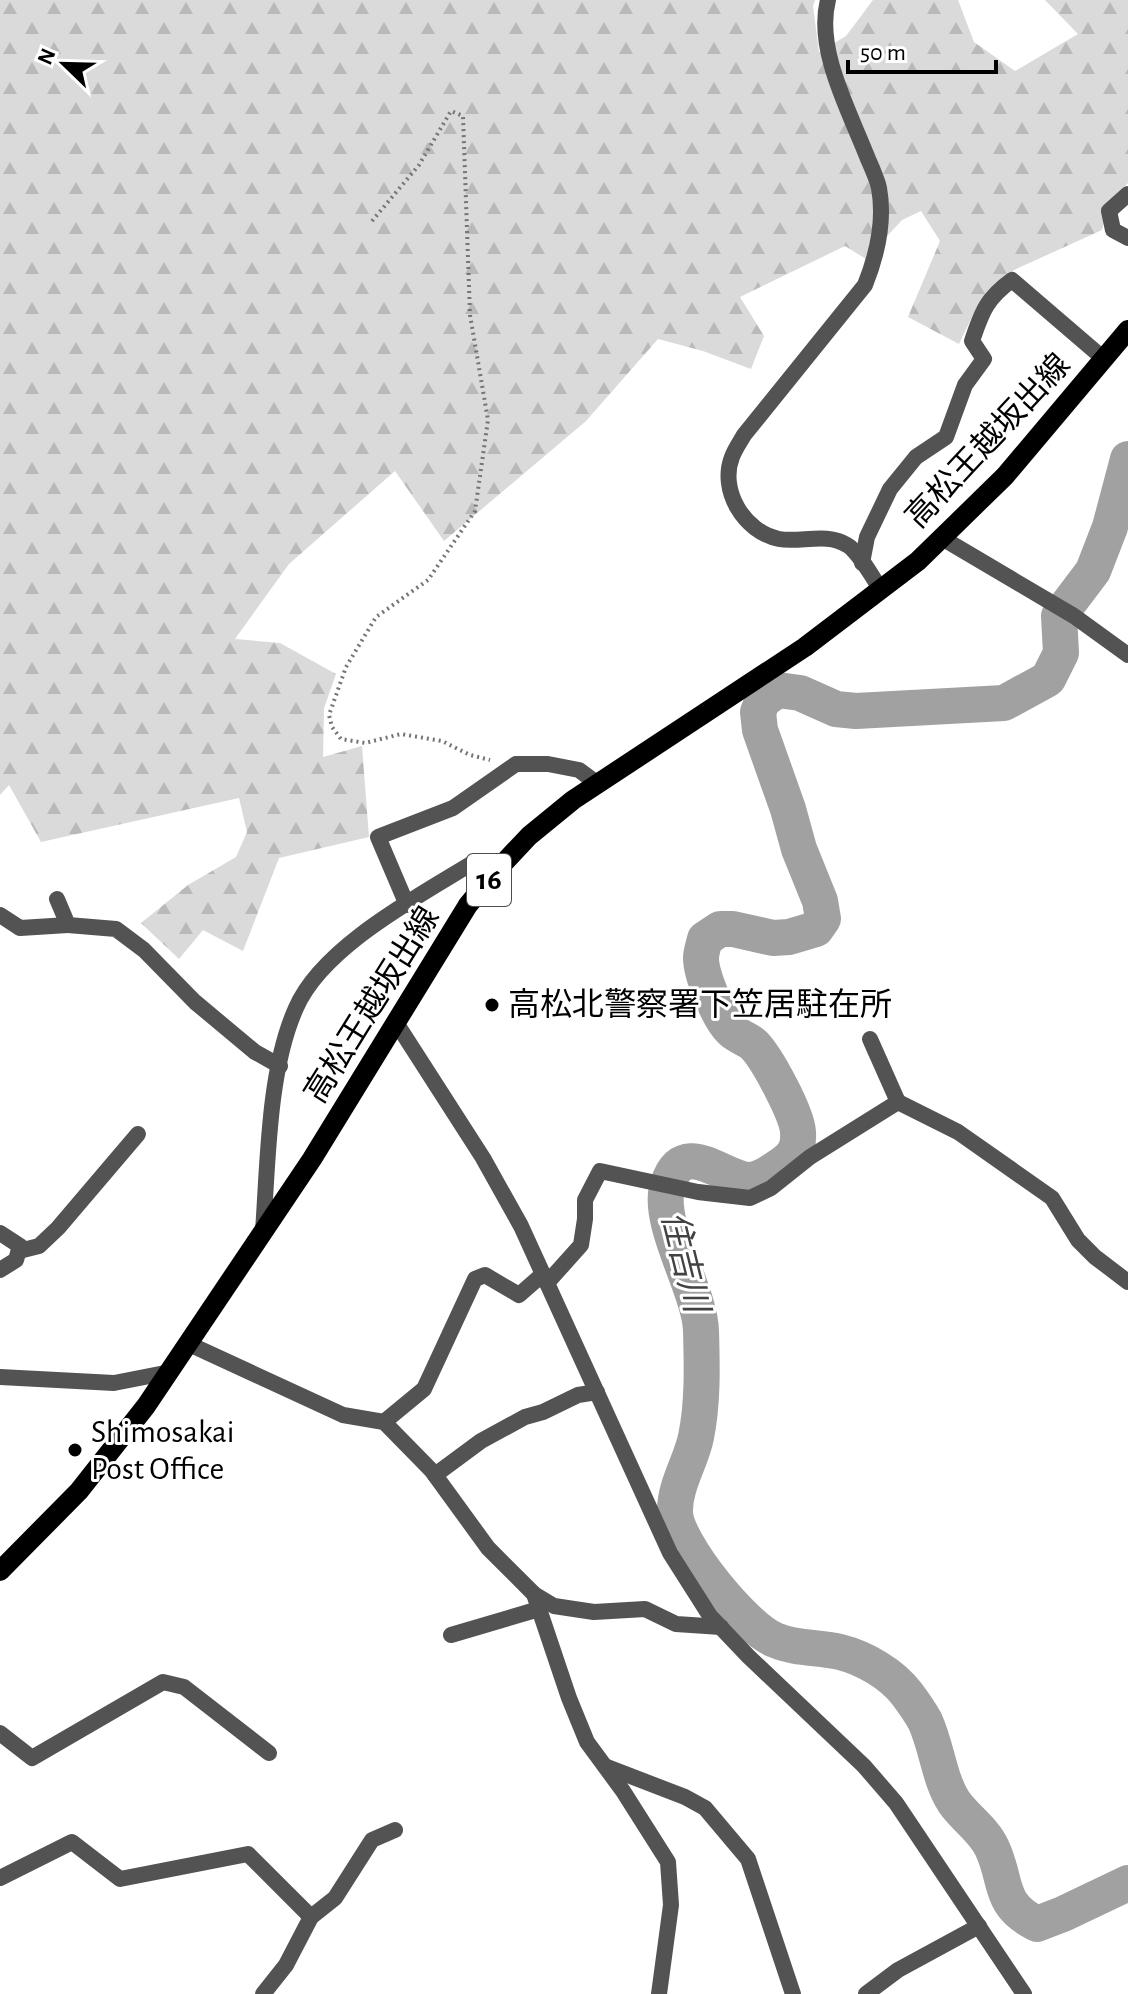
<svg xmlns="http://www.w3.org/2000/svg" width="1128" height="1994" font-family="'Alegreya Sans','Noto Sans JP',sans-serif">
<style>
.forest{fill:url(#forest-firs)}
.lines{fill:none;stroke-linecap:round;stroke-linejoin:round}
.river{stroke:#a1a1a1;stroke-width:36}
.path{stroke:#757575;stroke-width:4;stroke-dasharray:2 4;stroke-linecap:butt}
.minor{stroke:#535353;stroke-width:16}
.primary{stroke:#000;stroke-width:20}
.poi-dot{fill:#000;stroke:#fff;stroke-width:3}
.labels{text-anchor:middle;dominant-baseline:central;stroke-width:6;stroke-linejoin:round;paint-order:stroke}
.shield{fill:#fff;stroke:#4c4c4c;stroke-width:2}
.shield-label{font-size:30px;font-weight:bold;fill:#000}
.street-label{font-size:32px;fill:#000;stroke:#fff}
.poi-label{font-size:32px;fill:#000;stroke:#fff;text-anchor:start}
.water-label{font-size:34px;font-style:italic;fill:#424242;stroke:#fff}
</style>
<defs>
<pattern id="forest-firs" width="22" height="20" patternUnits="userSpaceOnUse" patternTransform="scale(2)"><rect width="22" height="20" fill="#dadada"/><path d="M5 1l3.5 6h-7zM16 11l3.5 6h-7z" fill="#b9b9b9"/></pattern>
</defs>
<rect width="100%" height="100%" fill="#fff"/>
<polygon class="forest" points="0,0 815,0 813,6 819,52 846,36 873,0 958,0 974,42 1015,71 1078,34 1045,0 1128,0 1128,183 1108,204 1102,230 1014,270 979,302 959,344 908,317 940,241 921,211 902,220 866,259 845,246 740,297 764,336 751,369 703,351 658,339 586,421 444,541 395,471 289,564 235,639 280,643 336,674 324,708 323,757 362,746 369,837 279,858 243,951 203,930 179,959 141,923 188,885 236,857 247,832 239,798 41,842 9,785 0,795"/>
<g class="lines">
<path class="river" d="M1128,459L1110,527L1093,571L1059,616L1061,653L1048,679L1004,703L856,711L836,709L800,693L778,690L763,700L758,712L760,730L788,809L799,849L820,901L823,919L816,929L789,937L773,938L733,929H720L705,939C704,944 701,952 701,958C701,975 719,1019 731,1030C738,1037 748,1039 754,1045C767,1058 797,1114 798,1132C799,1149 794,1156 781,1165C772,1171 764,1178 752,1180C725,1182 684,1134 668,1184C655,1222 700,1290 701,1331C702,1365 703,1403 696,1437C691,1462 674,1486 675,1513C677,1545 745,1628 775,1640C796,1649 819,1647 840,1652C864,1658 892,1674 907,1694C913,1702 920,1712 925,1721C937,1747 939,1779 954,1802C965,1818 984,1830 992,1848C1008,1882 997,1904 1037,1924L1063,1914L1128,1883"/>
<polyline class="path" points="372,221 419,165 451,111 463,116 470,315 488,420 475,511 428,580 376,617 346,667 329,715 332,727 341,739 365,743 401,734 442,741 470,755 490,760"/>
<g class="minor">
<path d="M828,0C815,50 850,112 868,159C872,168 877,179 879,188C885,221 877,255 865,285L744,435C740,442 735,449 732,457C719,490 744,532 779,539C800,543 827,532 847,545C858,551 873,578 881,590"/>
<polyline points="1128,194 1109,211 1113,230 1128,238"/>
<polyline points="942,538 1074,616 1128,655"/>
<path d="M862,563L867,537L890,489L916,457L946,437L965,385L984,359L972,341C982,311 987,298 1012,280L1104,359"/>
<polyline points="57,899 68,925 116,929 144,950 195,1002 255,1052 280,1066"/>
<polyline points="407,905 378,837 453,808 516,764 548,764 579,770 598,784"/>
<polyline points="0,915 20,928 68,925"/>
<polyline points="395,1021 483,1158 521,1226 670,1553 710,1616 748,1656 864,1766 896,1803 1024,1994"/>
<polyline points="898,1102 958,1132 1052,1198 1078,1240 1095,1257 1128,1282"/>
<path d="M263,1231C268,1163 268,1070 296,1008C322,947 419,896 474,862L500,866"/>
<polyline points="0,1233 20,1246 16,1260 0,1270"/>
<polyline points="19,1251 39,1246 58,1228 138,1134"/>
<polyline points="547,1283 581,1245 585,1219 585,1200 600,1171 698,1192 750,1198 771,1188 810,1157 898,1102 870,1039"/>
<polyline points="189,1344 343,1415 384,1422 432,1471 488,1548 534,1594 554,1606 594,1612 645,1609 676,1624 721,1627"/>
<polyline points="0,1377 114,1383 170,1372"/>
<polyline points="384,1422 424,1389 475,1279 485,1275 519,1295 543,1274"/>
<polyline points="435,1475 481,1441 525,1417 543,1412 578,1395 597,1392"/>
<polyline points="534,1594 569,1698 587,1742 623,1791 668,1862 671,1905 659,1994"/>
<polyline points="451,1635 539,1609"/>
<polyline points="0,1733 32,1758 163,1682 184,1687 269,1753"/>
<polyline points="607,1767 685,1797 705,1808 748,1859 793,1994"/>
<polyline points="0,1878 72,1842 120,1879 248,1854 311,1917 335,1898 372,1840 395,1830"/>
<polyline points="263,1994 286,1965 311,1917"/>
<polyline points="866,1994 898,1970 979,1926"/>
</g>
<polyline class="primary" points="0,1571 79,1491 146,1406 312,1159 468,905 497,870 529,836 573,800 805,647 918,561 1005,476 1128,330"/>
</g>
<g class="poi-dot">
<circle cx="492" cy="1005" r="8"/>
<circle cx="75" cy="1450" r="8"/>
</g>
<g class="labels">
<rect class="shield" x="467" y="854" width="44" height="52" rx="6"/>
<g class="shield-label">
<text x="489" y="880">16</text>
</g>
<g class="street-label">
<text transform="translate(988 441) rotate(-47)">高松王越坂出線</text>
<text transform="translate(372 1005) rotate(-58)">高松王越坂出線</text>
</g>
<g class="poi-label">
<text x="508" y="1005">高松北警察署下笠居駐在所</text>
<text x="91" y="1432">Shimosakai<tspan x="91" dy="37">Post Office</tspan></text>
</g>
<g class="water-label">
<text transform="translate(684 1262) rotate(76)">住吉川</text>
</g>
</g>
<g transform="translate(64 64) rotate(293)" stroke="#ffffff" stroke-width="6" paint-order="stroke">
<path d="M0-6L14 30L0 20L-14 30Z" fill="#000000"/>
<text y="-12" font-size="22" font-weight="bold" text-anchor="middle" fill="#000000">N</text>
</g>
<path d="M848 60v12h148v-12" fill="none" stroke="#000000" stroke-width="4"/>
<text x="860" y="60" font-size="24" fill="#000000" stroke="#ffffff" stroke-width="6" paint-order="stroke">50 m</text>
</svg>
